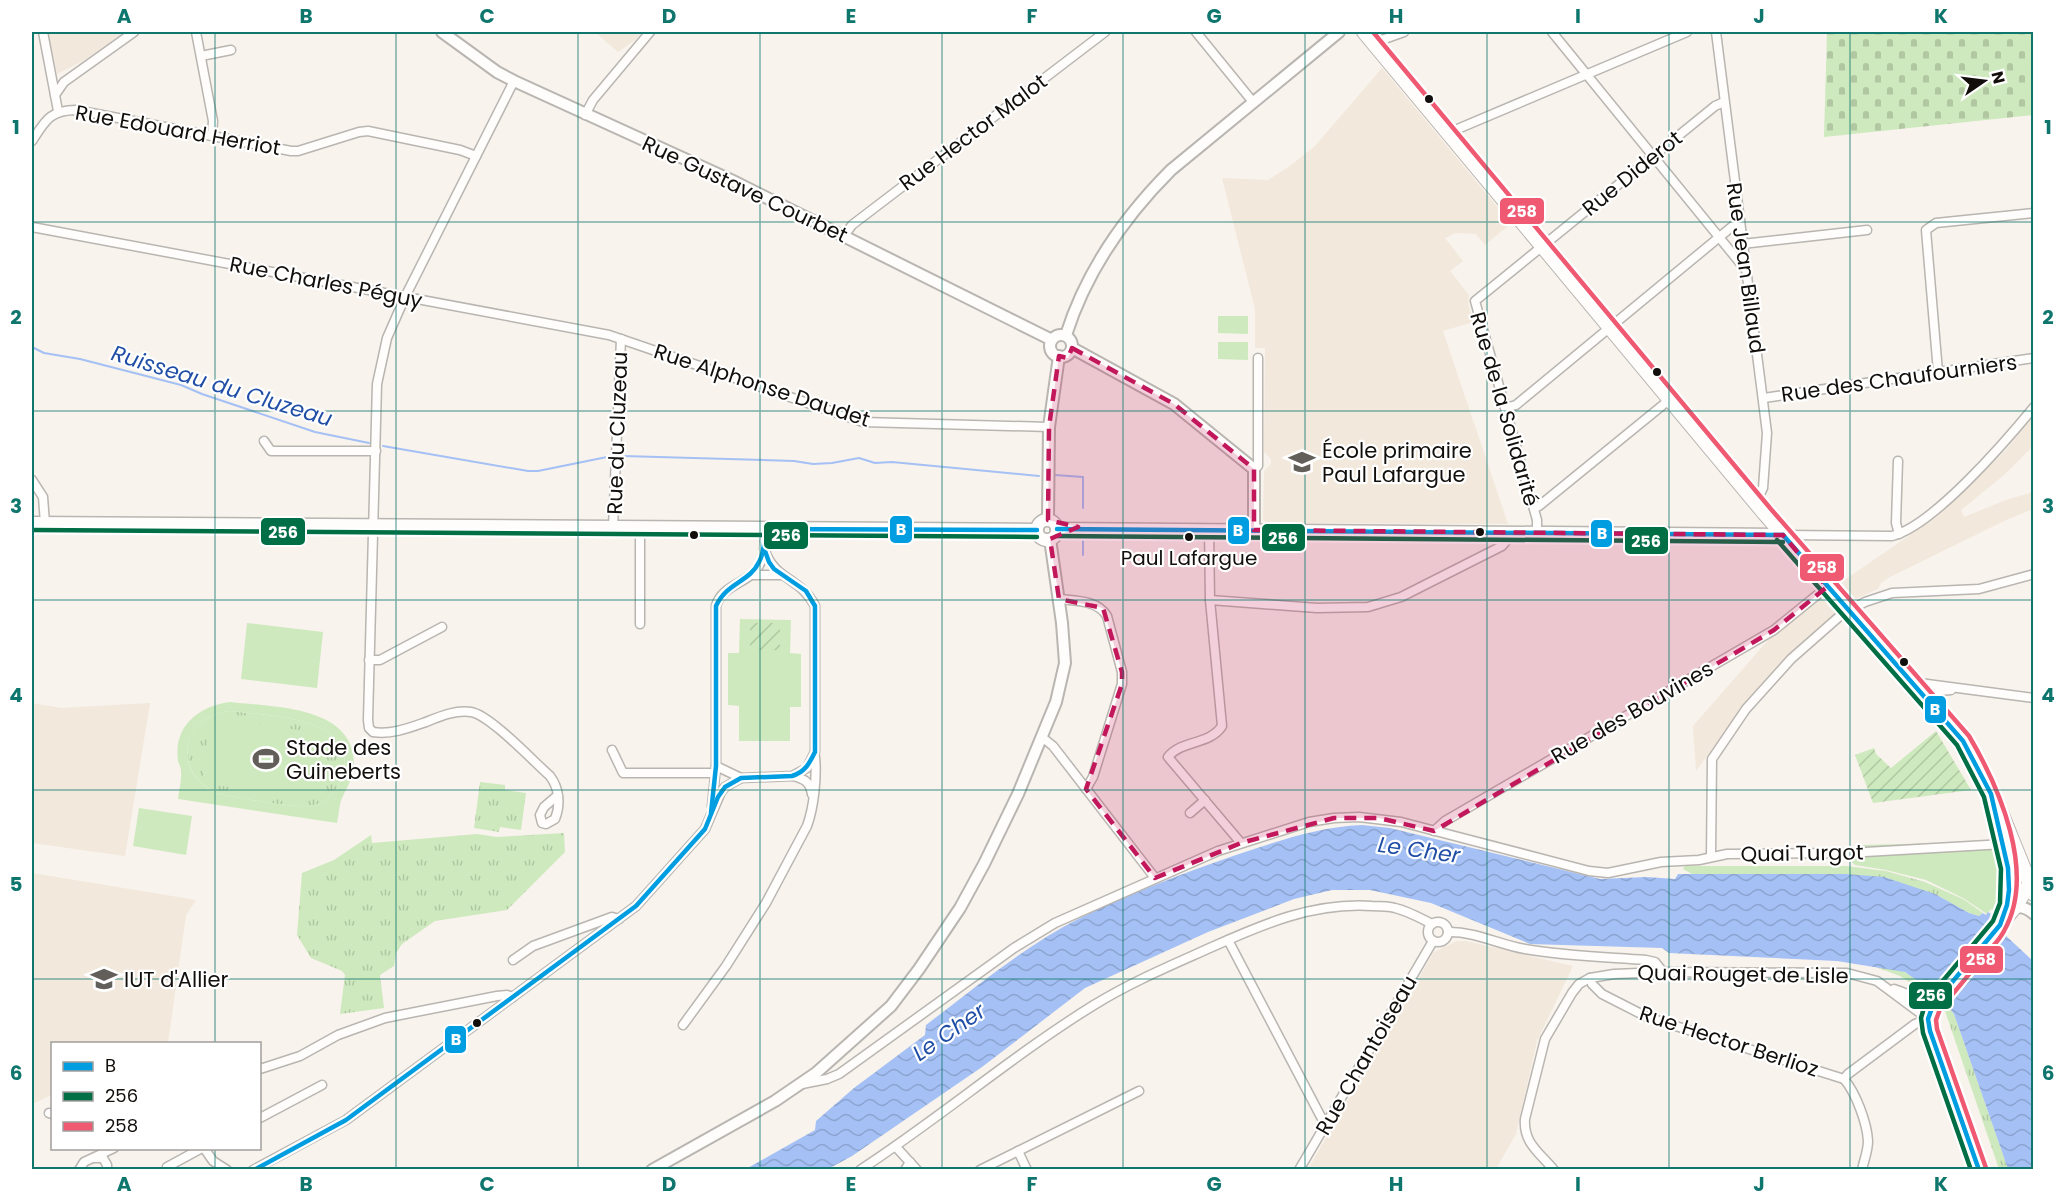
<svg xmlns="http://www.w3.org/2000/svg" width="2065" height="1201" font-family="Poppins,sans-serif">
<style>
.built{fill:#f2e8dc}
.grass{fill:url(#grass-tufts)}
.cemetery{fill:url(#cemetery-stones)}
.park{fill:#cee9be;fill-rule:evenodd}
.garden{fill:url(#garden-furrows)}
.water{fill:url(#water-waves)}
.pier{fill:#f8f3ed}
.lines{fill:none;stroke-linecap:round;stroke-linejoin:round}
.stream{stroke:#a4c0f4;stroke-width:2}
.minor-casing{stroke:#b9b5b0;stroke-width:11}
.tertiary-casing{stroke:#b9b5b0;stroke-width:14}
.secondary-casing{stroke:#b9b5b0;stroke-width:15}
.primary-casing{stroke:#b9b5b0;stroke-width:16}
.minor{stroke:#fefdfc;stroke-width:8}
.tertiary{stroke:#fefdfc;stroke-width:10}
.secondary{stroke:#fefdfc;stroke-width:12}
.primary{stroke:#fefdfc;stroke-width:14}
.bus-1-casing{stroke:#fff;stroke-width:9}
.bus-2-casing{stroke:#fff;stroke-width:9}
.bus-3-casing{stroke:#fff;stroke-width:9}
.bus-1{stroke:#009ee1;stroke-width:4.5}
.bus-2{stroke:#016f45;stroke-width:4.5}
.bus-3{stroke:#f05972;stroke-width:4.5}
.marked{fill:#c2185b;fill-opacity:0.2;stroke:#c2185b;stroke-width:4.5;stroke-dasharray:12 8;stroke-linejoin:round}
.grid{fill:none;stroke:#0f766e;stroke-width:1.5;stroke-opacity:0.55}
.bus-dot{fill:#110e0b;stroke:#fff;stroke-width:2}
.labels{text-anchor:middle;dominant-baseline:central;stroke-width:4.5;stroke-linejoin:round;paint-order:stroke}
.bus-label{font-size:20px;fill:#110e0b;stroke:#fff}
.street-label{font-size:21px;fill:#110e0b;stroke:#fff}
.poi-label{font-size:21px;fill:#110e0b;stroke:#fff;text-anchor:start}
.water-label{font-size:22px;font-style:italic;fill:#204ea6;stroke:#fff}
.line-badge{stroke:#fff;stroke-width:2}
.badge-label{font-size:16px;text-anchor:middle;font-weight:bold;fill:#fff}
.neatline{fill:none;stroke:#0f766e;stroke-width:2}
.grid-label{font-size:20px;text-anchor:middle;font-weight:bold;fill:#0f766e}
</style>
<defs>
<pattern id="grass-tufts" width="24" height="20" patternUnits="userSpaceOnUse" patternTransform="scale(1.5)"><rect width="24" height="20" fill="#cee9be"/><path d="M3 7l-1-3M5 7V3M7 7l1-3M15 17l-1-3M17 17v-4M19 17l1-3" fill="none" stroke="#b0c7a2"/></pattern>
<pattern id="cemetery-stones" width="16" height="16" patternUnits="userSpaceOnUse" patternTransform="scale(1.5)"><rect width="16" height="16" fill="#cee9be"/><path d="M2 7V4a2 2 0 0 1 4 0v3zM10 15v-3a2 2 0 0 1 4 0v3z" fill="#b0c7a2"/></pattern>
<pattern id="garden-furrows" width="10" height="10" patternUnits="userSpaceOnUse" patternTransform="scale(1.5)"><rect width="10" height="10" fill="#cee9be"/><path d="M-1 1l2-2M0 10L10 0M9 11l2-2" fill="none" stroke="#b0c7a2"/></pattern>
<pattern id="water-waves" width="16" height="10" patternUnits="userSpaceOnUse" patternTransform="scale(1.5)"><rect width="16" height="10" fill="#a4c0f4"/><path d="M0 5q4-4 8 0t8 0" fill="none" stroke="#8ca4d0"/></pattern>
</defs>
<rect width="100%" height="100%" fill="#f8f3ed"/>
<g class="built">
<polygon points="48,32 124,32 83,61 57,74"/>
<polygon points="595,32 642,32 635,40 618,52"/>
<polygon points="1382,68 1509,221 1506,223 1508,226 1485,245 1476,234 1456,233 1445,238 1463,261 1450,271 1469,295 1468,303 1473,322 1443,331 1508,524 1267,523 1263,520 1264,471 1271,464 1271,459 1264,452 1265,348 1255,348 1255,309 1222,178 1268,180 1290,166 1315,146"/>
<polygon points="2033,417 2033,446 2004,475 1961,510 1964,517 2006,500 2033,492 2033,509 2006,520 1888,578 1881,583 1878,589 1853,600 1850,597 1833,610 1835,614 1788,658 1749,699 1696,771 1693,726 1770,638 1840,583 1935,518 2004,452"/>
<polygon points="32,703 61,708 150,703 125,856 32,843"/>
<polygon points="32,873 196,900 186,915 168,1043 52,1044 52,1095 32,1104"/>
<polygon points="1457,941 1466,941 1573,966 1537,1041 1516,1134 1496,1169 1308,1169 1434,952"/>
</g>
<g class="grass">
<path d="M231,711C268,716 362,716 342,777C338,790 327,802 314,805C296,810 239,797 218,794C171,773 180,715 231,711Z"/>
<polygon points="480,782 505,785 505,790 526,793 521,830 500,827 499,832 474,828"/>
<polygon points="564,833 565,852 507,910 435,921 402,944 396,953 394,966 380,975 384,1008 340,1014 345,975 342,971 311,958 297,935 302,873 334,860 371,835 372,843 477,834 497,837"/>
<polygon points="1685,866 1846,866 1886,871 1925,882 1963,899 1983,913 1979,916 1969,913 1935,894 1846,874 1692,874 1683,869"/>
<path d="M1873,966C1883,968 1897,968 1906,973C1924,982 1942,998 1954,1014L2008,1169H1999L1945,1011L1924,992L1900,976Z"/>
</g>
<polygon class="cemetery" points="1827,32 2033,32 2033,115 1824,137"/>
<g class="park">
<polygon points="1218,316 1248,316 1248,334 1218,333"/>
<polygon points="1218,342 1248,342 1248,360 1218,359"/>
<polygon points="740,619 791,620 790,653 801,654 801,707 790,707 790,741 739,741 739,706 728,705 728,653 739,653"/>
<polygon points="247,623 323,632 317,688 241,679"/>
<path d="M230,702C272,707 355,705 354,765C354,777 348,785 343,796C339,803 339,815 337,823L178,799C179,790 182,779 181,770C181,767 179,765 178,761C173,726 199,706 230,702ZM231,711C268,716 362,716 342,777C338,790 327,802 314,805C296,810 239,797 218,794C171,774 180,715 231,711Z"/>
<polygon points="212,718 328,734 319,800 202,783"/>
<polygon points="139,808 192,816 186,855 133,846"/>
<polygon points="1985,842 1996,849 1997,857 2004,857 2006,898 1993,910 1991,909 1987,914 1963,898 1926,880 1886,870 1855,865 1850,860 1850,851 1862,845"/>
</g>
<g class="garden">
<rect x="750" y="623" width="30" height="27"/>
<polygon points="1936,731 1971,790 1873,803 1855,755 1874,748 1876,754 1891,768"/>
</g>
<path class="water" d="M1362,825L1390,828L1600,879L1647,877L1675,879L1678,874H1846L1884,877L1935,894L1969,913L1979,916L1983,913L1986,915L1988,912L1991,914L1989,920L2033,961V1169H2008L1954,1014L1947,1005L1932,991L1905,972L1837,961L1669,953L1662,948L1530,944L1431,903L1370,890H1332L1294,899L1208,932L1085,988L982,1067L852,1156L828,1169L734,1170L746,1169L815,1130L816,1121L854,1088L925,1035L926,1025C976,987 1025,946 1080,918C1129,893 1182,874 1233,856C1276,842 1316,827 1362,825Z"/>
<polygon class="pier" points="1993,919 2007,932 1947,1005 1946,1008 1927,991 1932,990"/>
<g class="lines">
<g class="stream">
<polyline points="32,347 44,353 80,359 181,385 202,394 315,432 369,443"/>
<polyline points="383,446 528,471 538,471 607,457"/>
<polyline points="623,456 794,461 813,464 832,463 859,458 875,463 892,462 1039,476"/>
<polyline points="1055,475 1083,477 1083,508"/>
<polyline points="1083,538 1083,555"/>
</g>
<g class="minor-casing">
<g id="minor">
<polyline points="43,32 58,111"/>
<polyline points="196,32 213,121 212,136"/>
<polyline points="1196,32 1253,102"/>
<polyline points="1552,32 1745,269"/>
<polyline points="1716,32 1767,433 1763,488 1755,504"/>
<polyline points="1373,43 1404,32"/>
<polyline points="201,56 231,50"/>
<path d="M514,81L405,297L387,338L377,384L368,720L369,728L373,732C391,735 409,728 426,722C441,716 455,710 471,712C490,715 534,762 550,776C559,788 561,804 555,819L546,824L542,823L540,815L544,807L558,795"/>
<polyline points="55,95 64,82 134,32"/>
<polyline points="585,115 593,100 650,32"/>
<polyline points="1448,133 1687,32"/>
<path d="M32,141C45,121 50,110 76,110L291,151H298L359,132L368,131L460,150L476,156"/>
<polyline points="32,227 609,335 863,422 1049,427"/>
<polyline points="844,236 852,225 1105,32"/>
<polyline points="1742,244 1867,230"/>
<polyline points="1938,372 1926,230 1936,223 2034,213"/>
<polyline points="1764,398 2034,358"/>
<polyline points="1505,408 1516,405 1740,220"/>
<polyline points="264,441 271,451 376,451"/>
<polyline points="1898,461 1896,523 1899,534"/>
<polyline points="1254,469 1258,466 1258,358"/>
<polyline points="32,480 43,497 45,523"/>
<polyline points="1534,508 1539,506 1669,400"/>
<polyline points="613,527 621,339"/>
<polyline points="640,528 640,624"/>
<path d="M1209,530L1210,600L1222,726C1210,745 1181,740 1168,757L1241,843"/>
<polyline points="1537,532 1537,520 1475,301 1715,106 1724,102"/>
<path d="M1783,535L1892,536C1933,526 2006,441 2034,407"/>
<polyline points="751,575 782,575"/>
<path d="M1059,599C1076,601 1097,600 1107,616L1122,672V684L1093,777L1086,789"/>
<polyline points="1210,600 1317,608 1368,607 1401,597 1502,546 1507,540 1510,532"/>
<polyline points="369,660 380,660 442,627"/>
<polyline points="1912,682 2034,698"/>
<polyline points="1933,705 1934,695 1939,691 1951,690"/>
<polyline points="1043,738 1053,746 1155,878"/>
<polyline points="612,750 623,773 714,773"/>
<path d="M716,766L741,778L792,776L807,768L815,752V606C801,578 775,580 765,551"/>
<path d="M793,776C805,779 810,782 812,794"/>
<path d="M712,806L716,766V606C721,588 739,585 752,574C765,563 765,545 765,529"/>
<polyline points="1190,813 1205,800"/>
<polyline points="1434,831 1445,821 1774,630 1827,587"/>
<polyline points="1711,857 1712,759 1746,709 1791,659 1841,615 1865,602 1892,593 1979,589 2034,574"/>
<circle cx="1438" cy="932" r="10"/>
<path d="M1448,932C1474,931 1500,945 1525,949C1565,956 1606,957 1646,960L1655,962L1663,972"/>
<polyline points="1228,940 1321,1117 1326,1121"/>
<polyline points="513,960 533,946 612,917 619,919"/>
<polyline points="1590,978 1592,984 1602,994 1647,1017 1844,1079"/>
<path d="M1894,989C1914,995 1917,1003 1939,997"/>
<path d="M683,1025L726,966L766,903L807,826C814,807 817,777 815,757"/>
<polyline points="260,1069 300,1056 338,1035 385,1018 497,996 507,995 513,997"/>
<path d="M1844,1079C1856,1093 1867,1123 1868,1141C1868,1151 1864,1160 1862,1170"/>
<polyline points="802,1084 827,1079 839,1074 1014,948 1055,923 1218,851 1309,822 1334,818 1359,817 1401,822 1547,860 1589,871 1608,873 1661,862 1699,860 1727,854 1848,853 2004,844"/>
<polyline points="49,1113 52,1114"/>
<polyline points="260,1118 322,1085"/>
<polyline points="896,1147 917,1170"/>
<polyline points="204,1148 213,1161 227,1170"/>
<polyline points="1018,1151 1027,1170"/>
<polyline points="95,1158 103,1158 107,1165 107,1170"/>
<polyline points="167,1167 202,1148"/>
<polyline points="79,1170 84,1162 114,1148"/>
<polyline points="253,1170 346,1120 636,906 705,829 721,792 725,787 741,778"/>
<path d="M860,1170C940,1118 1013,1055 1094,1005C1131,982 1172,965 1212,947C1263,924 1314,902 1372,906C1380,906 1388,906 1395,908C1408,911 1420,918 1432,924"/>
<polyline points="905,1170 910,1162"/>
<polyline points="980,1170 1139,1091"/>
<polyline points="1299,1170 1433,941"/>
<path d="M1554,1170C1540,1153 1523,1143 1525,1119L1545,1039L1572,993L1579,984L1590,978L1614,974L1663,972L1847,973L1877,981L1928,1019L1915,1024L1848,1074L1844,1079"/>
</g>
</g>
<g class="tertiary-casing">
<g id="tertiary">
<polyline points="442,32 497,72 514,81 731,180 1052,340"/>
<circle cx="1061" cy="346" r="11"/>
<path d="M1066,335C1086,272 1124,217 1171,170L1339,32"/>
<polyline points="1072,348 1174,404 1254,469 1254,530"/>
<polyline points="1048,520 1049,427 1059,356"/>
<path d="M2010,910C2019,905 2026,907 2034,914"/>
<polyline points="652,1170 775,1101 816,1073 891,1006 919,969 960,908 984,864 1018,794 1056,702 1065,663 1062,623 1050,539"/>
</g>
</g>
<g class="secondary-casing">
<g id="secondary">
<circle cx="1047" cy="530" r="10"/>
<polyline points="32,523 1037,530"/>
<polyline points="1057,529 1783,535"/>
</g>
</g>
<g class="primary-casing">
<g id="primary">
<polyline points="1364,32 1764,513 1963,741 2002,815 2034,894"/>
<path d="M1999,825C2007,854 2015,888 2003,917"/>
<polyline points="1979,1170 1930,1031 1928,1019 1933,1005 2015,907 2030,883"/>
</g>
</g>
<use href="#minor" class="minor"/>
<use href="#tertiary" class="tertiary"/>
<use href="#secondary" class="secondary"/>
<use href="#primary" class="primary"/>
<g class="bus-1-casing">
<g id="bus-1">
<polyline points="765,529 1037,530"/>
<polyline points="1057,529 1783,535"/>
<polyline points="1783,535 1963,741 1991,794 2008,868 2009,890 2007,905 2000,925 1933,1005 1928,1019 1930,1031 1979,1170"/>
<path d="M711,813L716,766V606C727,582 750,582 759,562C764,553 764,544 765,534"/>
<path d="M254,1170L346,1120L636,906L705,829L718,797L725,787L741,778L792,776C805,772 809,764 815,752V606L806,591L774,569L769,562L765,551V529"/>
</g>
</g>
<g class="bus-2-casing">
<g id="bus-2">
<polyline points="32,530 1037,537"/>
<polyline points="1057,536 1783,542"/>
<polyline points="1777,540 1957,745 1984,797 2001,869 2000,903 1993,921 1926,1001 1921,1018 1923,1033 1971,1170"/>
</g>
</g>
<g class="bus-3-casing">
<path id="bus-3" d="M1373,32L1770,508L1969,736C1999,787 2037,873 2004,931C1999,941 1991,948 1984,956C1969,974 1955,992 1940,1009L1936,1020L1937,1029L1986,1168"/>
</g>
<use href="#bus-1" class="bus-1"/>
<use href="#bus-2" class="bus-2"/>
<use href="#bus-3" class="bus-3"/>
</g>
<path class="marked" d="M1072,348L1174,404L1254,469V530L1783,535L1827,587L1774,630L1434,831L1379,818H1334L1241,843L1155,878L1086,789L1122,684V672L1103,608L1059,599L1050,539L1078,527L1048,520L1049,427L1059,356L1068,358Z"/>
<path class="grid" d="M215,32V1044M396,32V1170M578,32V1170M760,32V1170M942,32V1170M1123,32V1170M1305,32V1170M1487,32V1170M1669,32V1170M1850,32V1170M32,222H2034M32,411H2034M32,600H2034M32,790H2034M32,979H2034M215,1148V1170"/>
<defs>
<g id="school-bare" transform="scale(2.07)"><path d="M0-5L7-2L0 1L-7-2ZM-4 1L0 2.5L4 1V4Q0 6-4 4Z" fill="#625e5a" stroke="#fff" stroke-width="2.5" paint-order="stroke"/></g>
<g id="stadium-bare" transform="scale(2.07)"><path d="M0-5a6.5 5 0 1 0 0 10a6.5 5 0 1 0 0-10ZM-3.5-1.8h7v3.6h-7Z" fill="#625e5a" stroke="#fff" stroke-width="2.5" paint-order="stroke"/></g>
<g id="university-bare" transform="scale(2.07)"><path d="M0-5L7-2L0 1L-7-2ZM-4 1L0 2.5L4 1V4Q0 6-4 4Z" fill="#625e5a" stroke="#fff" stroke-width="2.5" paint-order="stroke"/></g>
</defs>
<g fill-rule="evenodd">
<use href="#school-bare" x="1302" y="462"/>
<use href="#stadium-bare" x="266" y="759"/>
<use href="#university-bare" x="104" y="979"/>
</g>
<g class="bus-dot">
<circle cx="1429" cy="99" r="5"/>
<circle cx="1657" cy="372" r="5"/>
<circle cx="1480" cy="532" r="5"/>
<circle cx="694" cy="535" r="5"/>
<circle cx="1189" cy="537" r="5"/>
<circle cx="1904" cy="662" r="5"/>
<circle cx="477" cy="1023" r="5"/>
</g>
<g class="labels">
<g class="bus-label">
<text x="1189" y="558">Paul Lafargue</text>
</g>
<g class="street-label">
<text transform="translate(178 130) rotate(10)">Rue Edouard Herriot</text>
<text transform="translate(973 132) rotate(-37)">Rue Hector Malot</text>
<text transform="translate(1632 173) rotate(-39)">Rue Diderot</text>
<text transform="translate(745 189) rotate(25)">Rue Gustave Courbet</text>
<text transform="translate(1746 268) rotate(82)">Rue Jean Billaud</text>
<text transform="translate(326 282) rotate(11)">Rue Charles Péguy</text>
<text transform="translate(1899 378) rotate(-8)">Rue des Chaufourniers</text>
<text transform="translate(762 385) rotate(18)">Rue Alphonse Daudet</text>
<text transform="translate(1505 409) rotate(74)">Rue de la Solidarité</text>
<text transform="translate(617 433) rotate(-88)">Rue du Cluzeau</text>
<text transform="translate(1632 712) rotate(-30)">Rue des Bouvines</text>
<text transform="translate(1802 853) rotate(-1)">Quai Turgot</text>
<text transform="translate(1743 974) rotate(1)">Quai Rouget de Lisle</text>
<text transform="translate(1729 1041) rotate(18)">Rue Hector Berlioz</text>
<text transform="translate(1366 1055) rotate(-60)">Rue Chantoiseau</text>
</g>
<g class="poi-label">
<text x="1322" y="450">École primaire<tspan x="1322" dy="24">Paul Lafargue</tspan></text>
<text x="286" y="747">Stade des<tspan x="286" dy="24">Guineberts</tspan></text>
<text x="124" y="979">IUT d'Allier</text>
</g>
<g class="water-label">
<text transform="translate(222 386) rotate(17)">Ruisseau du Cluzeau</text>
<text transform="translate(1419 850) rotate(8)">Le Cher</text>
<text transform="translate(949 1032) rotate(-35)">Le Cher</text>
</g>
</g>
<g class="line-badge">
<rect x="1499" y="197" width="46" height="28" rx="6" fill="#f05972"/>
<rect x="889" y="515" width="24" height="29" rx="6" fill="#009ee1"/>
<rect x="1227" y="516" width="23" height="29" rx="6" fill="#009ee1"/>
<rect x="260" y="517" width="46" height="29" rx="6" fill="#016f45"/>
<rect x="1590" y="519" width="23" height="29" rx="6" fill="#009ee1"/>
<rect x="763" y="521" width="46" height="29" rx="6" fill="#016f45"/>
<rect x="1261" y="523" width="45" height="29" rx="6" fill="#016f45"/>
<rect x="1624" y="526" width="45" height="29" rx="6" fill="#016f45"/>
<rect x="1799" y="553" width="46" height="29" rx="6" fill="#f05972"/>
<rect x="1924" y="695" width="23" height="29" rx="6" fill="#009ee1"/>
<rect x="1959" y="945" width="45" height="29" rx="6" fill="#f05972"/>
<rect x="1908" y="981" width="45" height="29" rx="6" fill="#016f45"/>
<rect x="444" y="1025" width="23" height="29" rx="6" fill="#009ee1"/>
</g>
<g class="badge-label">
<text x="1522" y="217">258</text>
<text x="901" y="535">B</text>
<text x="1238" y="536">B</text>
<text x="283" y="538">256</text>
<text x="1602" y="539">B</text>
<text x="786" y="541">256</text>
<text x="1283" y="544">256</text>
<text x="1646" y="547">256</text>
<text x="1822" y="573">258</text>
<text x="1935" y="715">B</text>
<text x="1981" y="965">258</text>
<text x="1931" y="1001">256</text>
<text x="456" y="1045">B</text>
</g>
<rect width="2065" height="1201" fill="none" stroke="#ffffff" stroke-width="66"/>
<rect x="51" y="1042" width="210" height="108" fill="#ffffff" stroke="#a09f9d" stroke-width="1.5"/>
<rect x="63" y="1062" width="30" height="9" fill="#009ee1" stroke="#a09f9d" stroke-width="1.5"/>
<text x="105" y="1072" font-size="18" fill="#110e0b">B</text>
<rect x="63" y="1092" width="30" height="9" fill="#016f45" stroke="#a09f9d" stroke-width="1.5"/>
<text x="105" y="1102" font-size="18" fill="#110e0b">256</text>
<rect x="63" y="1122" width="30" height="9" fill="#f05972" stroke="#a09f9d" stroke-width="1.5"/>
<text x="105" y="1132" font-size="18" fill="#110e0b">258</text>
<g transform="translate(1984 81) rotate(76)" stroke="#ffffff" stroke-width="4.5" paint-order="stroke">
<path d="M0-4.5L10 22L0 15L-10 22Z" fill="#110e0b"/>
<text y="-9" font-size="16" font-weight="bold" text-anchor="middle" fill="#110e0b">N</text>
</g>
<rect x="33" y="33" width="1999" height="1135" class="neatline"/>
<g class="grid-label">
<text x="124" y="23">A</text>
<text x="306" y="23">B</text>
<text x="487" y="23">C</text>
<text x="669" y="23">D</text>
<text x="851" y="23">E</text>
<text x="1032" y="23">F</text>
<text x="1214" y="23">G</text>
<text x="1396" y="23">H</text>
<text x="1578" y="23">I</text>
<text x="1759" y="23">J</text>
<text x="1941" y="23">K</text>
<text x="16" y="134">1</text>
<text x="2048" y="134">1</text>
<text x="16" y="324">2</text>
<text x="2048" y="324">2</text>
<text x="16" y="513">3</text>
<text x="2048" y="513">3</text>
<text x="16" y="702">4</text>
<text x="2048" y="702">4</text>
<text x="16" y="891">5</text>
<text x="2048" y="891">5</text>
<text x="16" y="1080">6</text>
<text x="2048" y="1080">6</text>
<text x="124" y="1191">A</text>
<text x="306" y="1191">B</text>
<text x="487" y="1191">C</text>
<text x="669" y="1191">D</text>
<text x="851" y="1191">E</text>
<text x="1032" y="1191">F</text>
<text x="1214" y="1191">G</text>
<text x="1396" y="1191">H</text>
<text x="1578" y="1191">I</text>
<text x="1759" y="1191">J</text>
<text x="1941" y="1191">K</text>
</g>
</svg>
